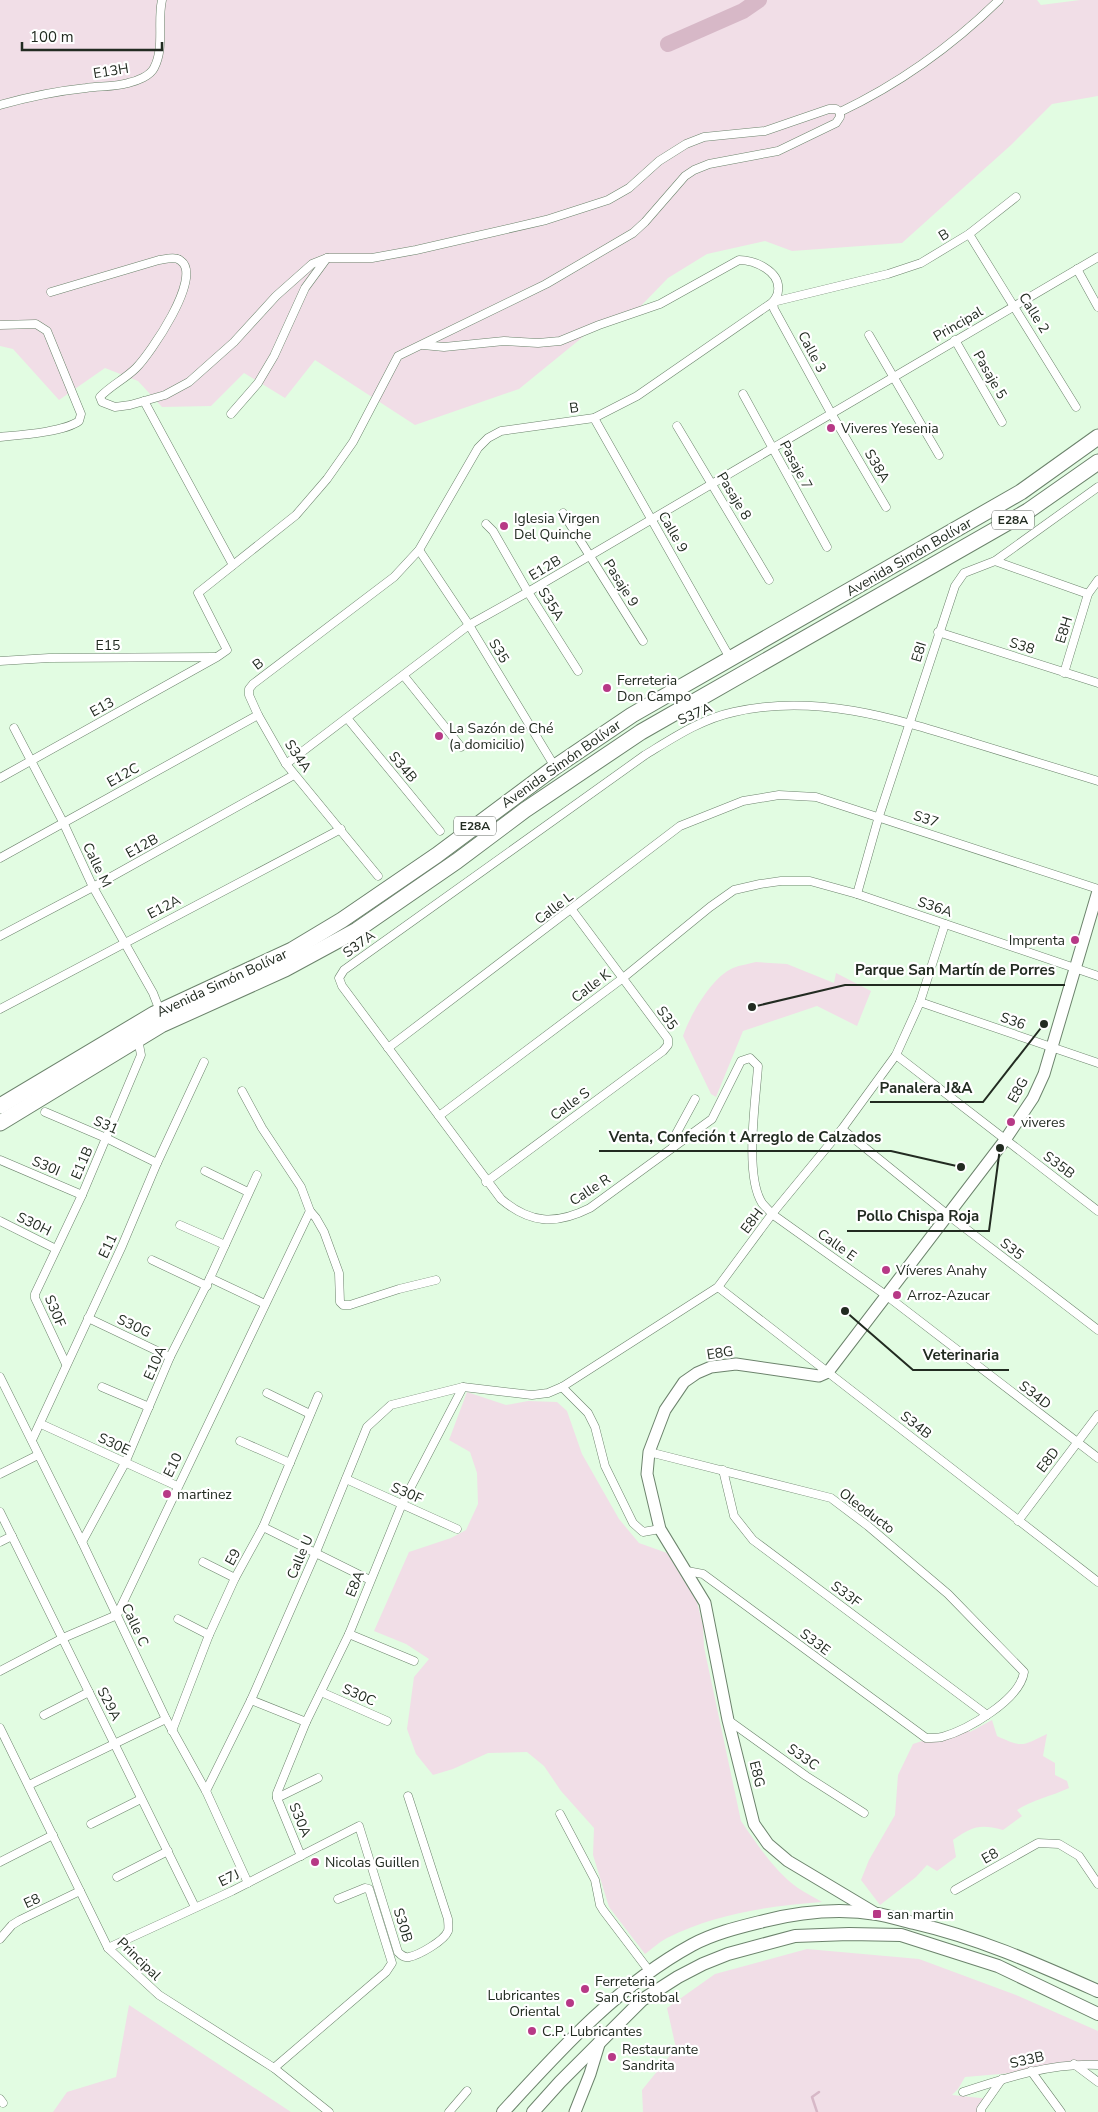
<svg xmlns="http://www.w3.org/2000/svg" width="1098" height="2112" font-family="'Nunito Sans',sans-serif">
<style>
.green{fill:#f1dee7}
.lines{fill:none;stroke-linecap:round;stroke-linejoin:round}
.stream{stroke:#d7b8c7;stroke-width:2.5}
.river{stroke:#d7b8c7;stroke-width:16}
.street-casing{stroke:#6c836c;stroke-width:9}
.secondary-casing{stroke:#6c836c;stroke-width:13}
.primary-casing{stroke:#6c836c;stroke-width:14}
.highway-casing{stroke:#6c836c;stroke-width:17}
.street{stroke:#fff;stroke-width:8}
.secondary{stroke:#fff;stroke-width:11}
.primary{stroke:#fff;stroke-width:12}
.highway{stroke:#fff;stroke-width:15}
.poi-dot{fill:#b73986;stroke:#fff;stroke-width:2}
.labels{text-anchor:middle;dominant-baseline:central;stroke-width:4.5;stroke-linejoin:round;paint-order:stroke}
.shield{fill:#fff;stroke:#646b64;stroke-width:1}
.shield-label{font-size:12px;font-weight:bold;fill:#222b21}
.street-label{font-size:14px;fill:#222b21;stroke:#fff}
.poi-label{font-size:14px;fill:#222b21;stroke:#fff;text-anchor:start}
.leader{fill:none;stroke:#222b21;stroke-width:2}
.callout-dot{fill:#222b21;stroke:#fff;stroke-width:2}
.callout-label{font-size:15px;text-anchor:middle;font-weight:bold;fill:#222b21;stroke:#fff;stroke-width:4.5;stroke-linejoin:round;paint-order:stroke}
</style>
<rect width="100%" height="100%" fill="#e2fce2"/>
<g class="green">
<polygon points="0,0 1037,0 1041,5 1080,0 1098,0 1098,96 1052,104 1011,145 902,243 792,251 765,241 707,254 668,278 635,312 584,336 519,389 415,425 315,360 285,398 244,373 211,406 162,407 138,381 105,368 59,400 13,349 0,346"/>
<path d="M756,962L787,964L834,983L836,973L871,991L857,1026L817,1006L743,1031L716,1097L711,1094L683,1036C690,1015 712,977 733,968C740,965 749,964 756,962Z"/>
<path d="M467,1392L506,1405L528,1401L557,1402L567,1411L582,1454L619,1519L639,1543L667,1553L697,1602L703,1626L704,1647L741,1821C757,1844 775,1872 798,1888C805,1893 814,1897 822,1902C769,1906 715,1914 667,1938C659,1942 652,1949 645,1954L609,1907L593,1855L594,1828L561,1791L544,1766L527,1752L488,1753L453,1769L433,1775L416,1754L407,1729L414,1677L429,1659L406,1644L374,1631L409,1552L451,1538L466,1530L478,1504L477,1473L470,1452L449,1440Z"/>
<path d="M992,1720L997,1736C1023,1748 1022,1746 1047,1734L1043,1756L1055,1763V1775L1067,1781L1069,1788C1052,1796 1032,1800 1017,1810L1022,1816L1003,1830C980,1824 973,1826 953,1840L956,1857L937,1871L927,1865L916,1877L880,1905L861,1880L869,1860L895,1815L898,1775L913,1744L965,1727L970,1732Z"/>
<polygon points="807,1949 919,1959 1016,1995 1098,2031 1098,2066 965,2077 958,2089 952,2095 990,2099 980,2112 643,2112 642,2090 676,2048 667,2008 715,1974"/>
<polygon points="129,2005 291,2112 53,2112 67,2092 116,2077"/>
</g>
<g class="lines">
<polyline class="stream" points="817,2112 812,2097 819,2092"/>
<polyline class="river" points="668,44 743,11 759,0"/>
<g class="street-casing">
<g id="street">
<path d="M0,105C28,97 57,91 86,88C100,86 115,87 128,83C137,81 150,76 154,68C165,47 157,22 162,0"/>
<polyline points="969,234 1076,407"/>
<polyline points="1077,269 1098,307"/>
<path d="M51,292L159,260C166,259 176,256 181,261C203,277 150,354 136,368C125,379 110,386 100,397L102,402L115,407L130,405L165,395L189,382L234,342L276,296L312,264L327,258H372L416,250L546,220L608,200L629,188L659,161L686,144L704,137L765,131L829,109H836L840,112C901,83 951,47 999,0"/>
<polyline points="773,302 774,309 831,413 886,507"/>
<path d="M0,325L36,324L47,331L81,414L79,421C64,432 20,435 0,437"/>
<polyline points="869,335 939,455"/>
<polyline points="955,340 1002,422"/>
<path d="M423,345L444,347L504,341L538,343L560,341L599,325L660,304L739,260C754,260 781,271 778,291C778,295 775,299 773,302"/>
<polyline points="743,394 827,547"/>
<polyline points="144,401 233,565"/>
<polyline points="231,414 258,383 274,356 305,288 327,258"/>
<polyline points="594,418 730,658"/>
<polyline points="677,426 769,580"/>
<polyline points="563,513 643,641"/>
<polyline points="486,524 493,531 528,592 578,671"/>
<polyline points="419,550 469,625 555,767"/>
<polyline points="995,561 1088,594"/>
<polyline points="938,632 1098,683"/>
<polyline points="0,661 49,658 215,657"/>
<polyline points="1064,673 1088,594 1098,580"/>
<polyline points="404,676 461,747"/>
<polyline points="347,718 440,831"/>
<polyline points="14,728 63,822 93,887 153,993 160,1011"/>
<polyline points="286,764 469,625 528,592 1098,257"/>
<polyline points="0,778 217,657 227,650 198,593 296,515 327,479 353,442 398,356 546,284 633,233 645,222 685,176 694,170 709,164 778,151 836,123 840,117 840,112"/>
<path d="M1098,781C1056,768 1013,755 971,742C894,718 815,693 734,712C701,719 673,738 645,755L344,970L339,978L342,986L501,1199C530,1224 556,1225 590,1208L712,1119L741,1061L750,1058L758,1066C756,1099 744,1175 762,1203C765,1207 769,1210 772,1214L887,1296L1098,1458"/>
<polyline points="0,858 258,715"/>
<polyline points="378,876 286,764 258,715 249,695 249,689 253,684 394,577 419,550 478,448 488,438 501,431 594,418 637,396 773,302 888,274 921,263 969,234 1016,197"/>
<polyline points="857,894 879,816 955,586 964,573 995,561 1098,487"/>
<polyline points="0,936 93,887 294,775"/>
<polyline points="920,1002 1098,1063"/>
<polyline points="0,1009 341,829"/>
<polyline points="388,1048 680,826 743,801 779,795 816,797 1098,889"/>
<polyline points="896,1055 1098,1211"/>
<polyline points="242,1091 262,1128 301,1187 310,1211 316,1218 324,1232 339,1273 340,1302 343,1305 350,1305 399,1289 436,1280"/>
<polyline points="45,1112 106,1138 157,1163"/>
<polyline points="439,1116 623,978 710,907 734,890 760,884 781,881 810,881 857,894 1098,976"/>
<polyline points="842,1129 948,1215 1098,1330"/>
<polyline points="673,1147 676,1134 695,1099"/>
<polyline points="0,1160 82,1195"/>
<polyline points="205,1171 248,1192"/>
<polyline points="486,1182 663,1051 668,1045 668,1039 572,910"/>
<polyline points="0,1221 56,1249"/>
<polyline points="180,1225 225,1245"/>
<polyline points="152,1260 207,1286"/>
<polyline points="210,1278 265,1304"/>
<polyline points="718,1287 1098,1582"/>
<polyline points="88,1318 170,1357"/>
<polyline points="66,1364 35,1298 35,1294 82,1195 141,1055 138,1039"/>
<polyline points="0,1377 82,1542 166,1719 206,1791 248,1883"/>
<polyline points="102,1387 149,1407"/>
<polyline points="562,1387 588,1413 595,1427 605,1466 633,1523 643,1532 660,1529"/>
<polyline points="267,1393 310,1414"/>
<polyline points="41,1424 177,1486"/>
<polyline points="32,1440 122,1246 157,1163 204,1062"/>
<polyline points="240,1441 290,1463"/>
<path d="M649,1452L831,1498L868,1526L948,1594L1024,1672C1020,1700 967,1730 942,1737C937,1738 931,1738 926,1738L703,1574L687,1571"/>
<polyline points="723,1470 734,1516 753,1540 987,1715"/>
<polyline points="0,1474 38,1455"/>
<polyline points="346,1479 457,1529"/>
<polyline points="0,1512 195,1907"/>
<polyline points="1018,1521 1098,1415"/>
<polyline points="263,1527 370,1580"/>
<polyline points="0,1542 12,1536"/>
<polyline points="82,1542 125,1463 170,1357 210,1278 257,1175"/>
<polyline points="203,1562 235,1578"/>
<polyline points="178,1619 209,1635"/>
<polyline points="349,1634 414,1661"/>
<polyline points="0,1671 63,1638 117,1615 310,1211"/>
<polyline points="321,1692 387,1721"/>
<polyline points="251,1700 306,1722"/>
<polyline points="44,1715 89,1692"/>
<polyline points="728,1720 806,1776 864,1813"/>
<polyline points="0,1728 108,1948 159,1995 274,2068 329,2112"/>
<polyline points="172,1731 209,1635 235,1578 263,1527 318,1396"/>
<polyline points="29,1785 166,1719"/>
<polyline points="206,1791 251,1700 316,1552 367,1427 391,1405 463,1387 532,1395 548,1393 562,1387 718,1287 772,1214 842,1129 896,1055 920,1002 945,924"/>
<polyline points="277,1798 318,1778"/>
<polyline points="560,1814 595,1880 600,1905 603,1910 650,1972"/>
<polyline points="91,1824 141,1799"/>
<polyline points="301,1856 277,1798 277,1793 306,1722 349,1634 402,1504 463,1387"/>
<polyline points="0,1862 53,1835"/>
<polyline points="117,1877 168,1851"/>
<polyline points="955,1890 1038,1843 1059,1844 1079,1856 1098,1884"/>
<polyline points="0,1939 12,1925 20,1920 80,1891"/>
<path d="M108,1948L232,1891L359,1826L398,1952C401,1955 404,1958 409,1957C419,1955 444,1941 448,1931C449,1927 448,1923 448,1919L408,1796"/>
<polyline points="1074,2064 1098,2082"/>
<polyline points="274,2068 386,1972 392,1963 369,1889 365,1888 338,1899"/>
<polyline points="1031,2071 1061,2112"/>
<path d="M963,2092C1008,2077 1051,2063 1098,2065"/>
<polyline points="0,2099 3,2103"/>
<polyline points="449,2112 467,2091"/>
<polyline points="981,2112 981,2109 1002,2079"/>
</g>
</g>
<g class="secondary-casing">
<g id="secondary">
<polyline points="875,1913 788,1861 768,1844 754,1824 728,1720 705,1603 660,1529 647,1474 649,1452 665,1410 684,1382 697,1373 711,1367 736,1364 819,1376 828,1372 1005,1140 1033,1098 1044,1074 1098,891"/>
<polyline points="575,2112 590,2074 600,2041"/>
</g>
</g>
<g class="primary-casing">
<g id="primary">
<path d="M503,2112C560,2050 617,1986 692,1945C714,1933 740,1927 764,1921C800,1912 839,1908 877,1914C889,1916 901,1920 914,1923C979,1938 1037,1964 1098,1991"/>
<polyline points="533,2112 560,2082 642,2000 678,1977 703,1964 728,1954 795,1936 849,1934 901,1935 998,1966 1098,2014"/>
</g>
</g>
<g class="highway-casing">
<g id="highway">
<polyline points="0,1106 154,1014 292,950 342,920 437,855 555,767 632,715 1021,492 1098,437"/>
<polyline points="0,1123 161,1025 285,969 357,930 457,861 525,810 641,732 1028,511 1098,462"/>
</g>
</g>
<use href="#street" class="street"/>
<use href="#secondary" class="secondary"/>
<use href="#primary" class="primary"/>
<use href="#highway" class="highway"/>
</g>
<g class="poi-dot">
<circle cx="831" cy="428" r="5"/>
<circle cx="504" cy="526" r="5"/>
<circle cx="607" cy="688" r="5"/>
<circle cx="439" cy="736" r="5"/>
<circle cx="1075" cy="940" r="5"/>
<circle cx="1011" cy="1122" r="5"/>
<circle cx="886" cy="1270" r="5"/>
<circle cx="897" cy="1295" r="5"/>
<circle cx="167" cy="1494" r="5"/>
<circle cx="315" cy="1862" r="5"/>
<rect x="872" y="1909" width="10" height="10" rx="2.5"/>
<circle cx="585" cy="1989" r="5"/>
<circle cx="570" cy="2003" r="5"/>
<circle cx="532" cy="2031" r="5"/>
<circle cx="612" cy="2057" r="5"/>
</g>
<g class="labels">
<g class="shield">
<rect x="992" y="510.5" width="42" height="19" rx="4"/>
<rect x="454" y="816.5" width="42" height="19" rx="4"/>
</g>
<g class="shield-label">
<text x="1013" y="520">E28A</text>
<text x="475" y="826">E28A</text>
</g>
<g class="street-label">
<text transform="translate(111 71) rotate(-9)">E13H</text>
<text transform="translate(944 235) rotate(-32)">B</text>
<text transform="translate(1034 313) rotate(58)">Calle 2</text>
<text transform="translate(958 324) rotate(-30)">Principal</text>
<text transform="translate(812 352) rotate(62)">Calle 3</text>
<text transform="translate(990 375) rotate(60)">Pasaje 5</text>
<text transform="translate(574 408) rotate(-8)">B</text>
<text transform="translate(796 465) rotate(62)">Pasaje 7</text>
<text transform="translate(877 466) rotate(60)">S38A</text>
<text transform="translate(734 496) rotate(59)">Pasaje 8</text>
<text transform="translate(673 532) rotate(60)">Calle 9</text>
<text transform="translate(909 557) rotate(-30)">Avenida Simón Bolívar</text>
<text transform="translate(545 568) rotate(-31)">E12B</text>
<text transform="translate(621 583) rotate(58)">Pasaje 9</text>
<text transform="translate(551 604) rotate(58)">S35A</text>
<text transform="translate(1064 630) rotate(-73)">E8H</text>
<text x="108" y="645">E15</text>
<text transform="translate(1022 646) rotate(18)">S38</text>
<text transform="translate(499 651) rotate(59)">S35</text>
<text transform="translate(919 652) rotate(-73)">E8I</text>
<text transform="translate(258 664) rotate(-37)">B</text>
<text transform="translate(102 707) rotate(-29)">E13</text>
<text transform="translate(695 714) rotate(-23)">S37A</text>
<text transform="translate(298 756) rotate(56)">S34A</text>
<text transform="translate(561 764) rotate(-35)">Avenida Simón Bolívar</text>
<text transform="translate(403 767) rotate(50)">S34B</text>
<text transform="translate(123 775) rotate(-29)">E12C</text>
<text transform="translate(926 819) rotate(18)">S37</text>
<text transform="translate(142 846) rotate(-29)">E12B</text>
<text transform="translate(97 865) rotate(64)">Calle M</text>
<text transform="translate(164 907) rotate(-27)">E12A</text>
<text transform="translate(935 907) rotate(19)">S36A</text>
<text transform="translate(554 908) rotate(-37)">Calle L</text>
<text transform="translate(359 944) rotate(-36)">S37A</text>
<text transform="translate(222 983) rotate(-25)">Avenida Simón Bolívar</text>
<text transform="translate(591 986) rotate(-37)">Calle K</text>
<text transform="translate(667 1018) rotate(55)">S35</text>
<text transform="translate(1013 1021) rotate(19)">S36</text>
<text transform="translate(1018 1090) rotate(-61)">E8G</text>
<text transform="translate(570 1104) rotate(-36)">Calle S</text>
<text transform="translate(106 1125) rotate(24)">S31</text>
<text transform="translate(82 1163) rotate(-67)">E11B</text>
<text transform="translate(1059 1165) rotate(37)">S35B</text>
<text transform="translate(46 1166) rotate(23)">S30I</text>
<text transform="translate(590 1190) rotate(-33)">Calle R</text>
<text transform="translate(752 1221) rotate(-53)">E8H</text>
<text transform="translate(34 1224) rotate(26)">S30H</text>
<text transform="translate(837 1245) rotate(36)">Calle E</text>
<text transform="translate(108 1246) rotate(-65)">E11</text>
<text transform="translate(1012 1249) rotate(38)">S35</text>
<text transform="translate(55 1311) rotate(67)">S30F</text>
<text transform="translate(134 1326) rotate(25)">S30G</text>
<text transform="translate(720 1353) rotate(-9)">E8G</text>
<text transform="translate(155 1363) rotate(-66)">E10A</text>
<text transform="translate(1035 1395) rotate(38)">S34D</text>
<text transform="translate(916 1425) rotate(38)">S34B</text>
<text transform="translate(114 1444) rotate(25)">S30E</text>
<text transform="translate(1048 1460) rotate(-53)">E8D</text>
<text transform="translate(173 1465) rotate(-64)">E10</text>
<text transform="translate(407 1493) rotate(24)">S30F</text>
<text transform="translate(867 1511) rotate(37)">Oleoducto</text>
<text transform="translate(233 1557) rotate(-62)">E9</text>
<text transform="translate(300 1557) rotate(-67)">Calle U</text>
<text transform="translate(355 1584) rotate(-68)">E8A</text>
<text transform="translate(846 1594) rotate(37)">S33F</text>
<text transform="translate(135 1625) rotate(65)">Calle C</text>
<text transform="translate(815 1642) rotate(37)">S33E</text>
<text transform="translate(359 1695) rotate(24)">S30C</text>
<text transform="translate(109 1704) rotate(63)">S29A</text>
<text transform="translate(803 1757) rotate(35)">S33C</text>
<text transform="translate(757 1774) rotate(76)">E8G</text>
<text transform="translate(300 1820) rotate(67)">S30A</text>
<text transform="translate(990 1856) rotate(-30)">E8</text>
<text transform="translate(229 1878) rotate(-26)">E7J</text>
<text transform="translate(32 1901) rotate(-25)">E8</text>
<text transform="translate(403 1925) rotate(73)">S30B</text>
<text transform="translate(139 1959) rotate(44)">Principal</text>
<text transform="translate(1027 2060) rotate(-13)">S33B</text>
</g>
<g class="poi-label">
<text x="841" y="428">Viveres Yesenia</text>
<text x="514" y="518">Iglesia Virgen<tspan x="514" dy="16">Del Quinche</tspan></text>
<text x="617" y="680">Ferreteria<tspan x="617" dy="16">Don Campo</tspan></text>
<text x="449" y="728">La Sazón de Ché<tspan x="449" dy="16">(a domicilio)</tspan></text>
<text x="1065" y="940" text-anchor="end">Imprenta</text>
<text x="1021" y="1122">viveres</text>
<text x="896" y="1270">Víveres Anahy</text>
<text x="907" y="1295">Arroz-Azucar</text>
<text x="177" y="1494">martinez</text>
<text x="325" y="1862">Nicolas Guillen</text>
<text x="887" y="1914">san martin</text>
<text x="595" y="1981">Ferreteria<tspan x="595" dy="16">San Cristobal</tspan></text>
<text x="560" y="1995" text-anchor="end">Lubricantes<tspan x="560" dy="16">Oriental</tspan></text>
<text x="542" y="2031">C.P. Lubricantes</text>
<text x="622" y="2049">Restaurante<tspan x="622" dy="16">Sandrita</tspan></text>
</g>
</g>
<path class="leader" d="M752 1007L845 985H1065M1044 1024L983 1102H870M961 1167L891 1151H599M1000 1148L989 1231H847M845 1311L913 1370H1009"/>
<g class="callout-dot">
<circle cx="752" cy="1007" r="5"/>
<circle cx="1044" cy="1024" r="5"/>
<circle cx="961" cy="1167" r="5"/>
<circle cx="1000" cy="1148" r="5"/>
<circle cx="845" cy="1311" r="5"/>
</g>
<g class="callout-label">
<text x="955" y="975">Parque San Martín de Porres</text>
<text x="926" y="1093">Panalera J&amp;A</text>
<text x="745" y="1142">Venta, Confeción t Arreglo de Calzados</text>
<text x="918" y="1221">Pollo Chispa Roja</text>
<text x="961" y="1360">Veterinaria</text>
</g>
<path d="M22 42v8h140v-8" fill="none" stroke="#222b21" stroke-width="2.5"/>
<text x="30" y="42" font-size="15" fill="#222b21" stroke="#ffffff" stroke-width="4" paint-order="stroke">100 m</text>
</svg>
